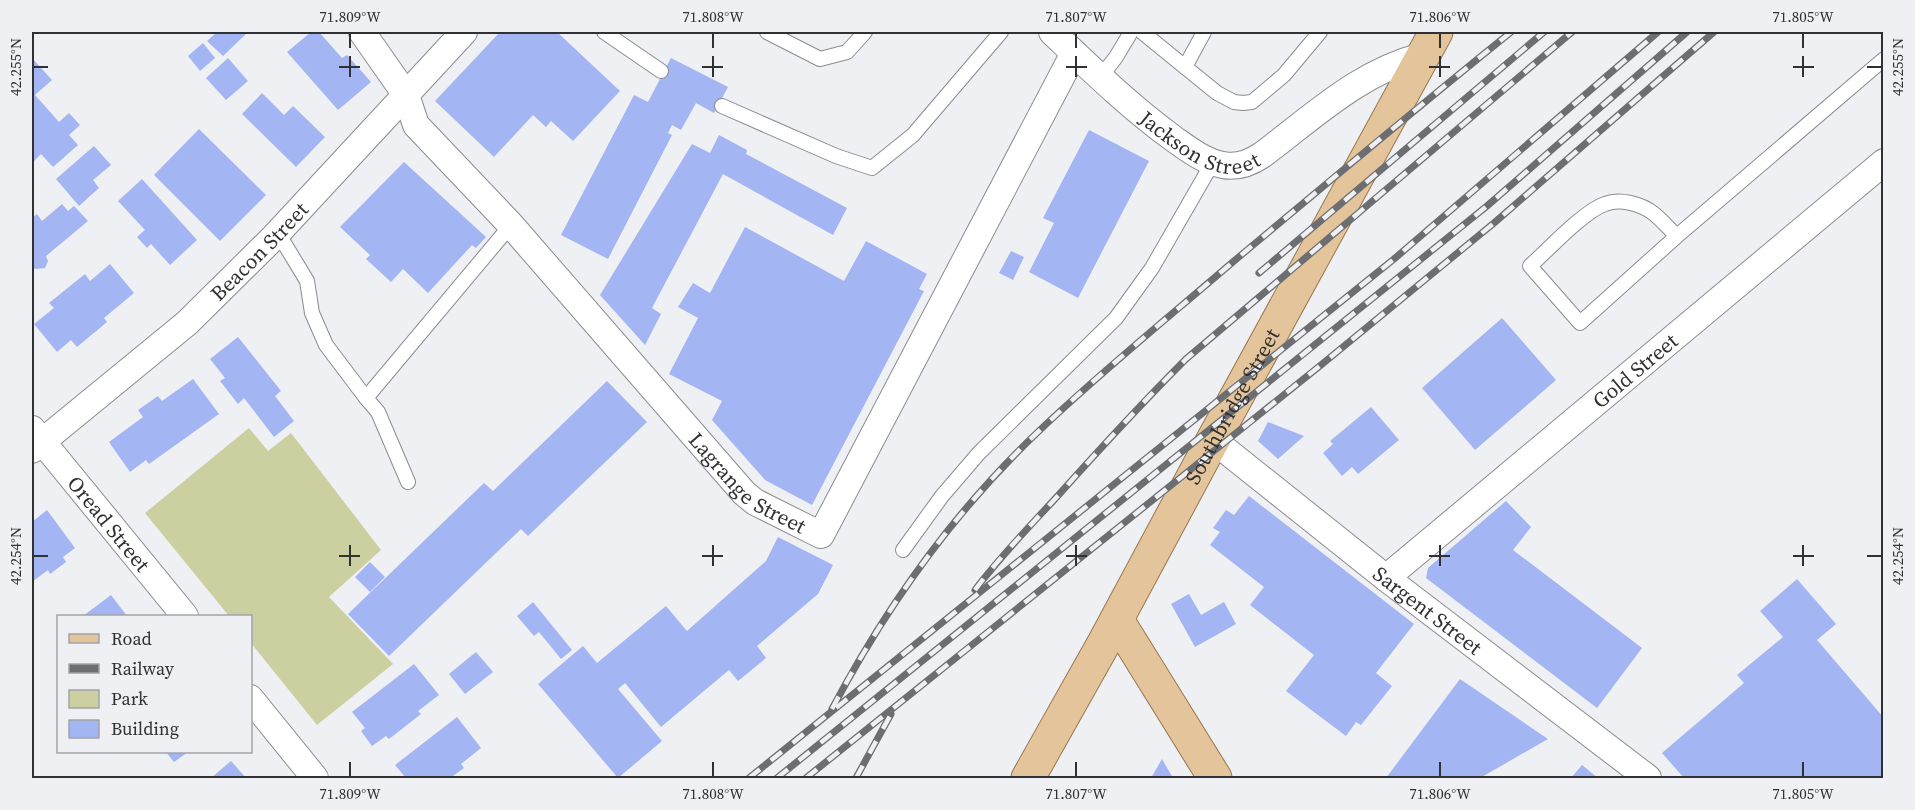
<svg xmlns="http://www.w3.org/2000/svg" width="1915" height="810" font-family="'Source Serif 4',serif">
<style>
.green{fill:#cccf9f}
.building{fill:#a4b5f3}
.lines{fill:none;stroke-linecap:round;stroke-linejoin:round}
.lane-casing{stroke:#8b8c91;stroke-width:16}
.street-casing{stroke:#8b8c91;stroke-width:28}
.primary-casing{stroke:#99774c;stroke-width:35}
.lane{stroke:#fff;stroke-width:14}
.street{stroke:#fff;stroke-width:26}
.primary{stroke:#e4c49b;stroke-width:33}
.rail-casing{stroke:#6d6e71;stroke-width:7}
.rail{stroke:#eef0f4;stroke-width:4.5;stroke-dasharray:14;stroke-linecap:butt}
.ticks{fill:none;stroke:#303133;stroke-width:2}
.labels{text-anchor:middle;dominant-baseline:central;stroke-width:4.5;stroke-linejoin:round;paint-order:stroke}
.street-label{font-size:21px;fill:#303133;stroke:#eef0f4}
.neatline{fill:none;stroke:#303133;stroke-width:2}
.ticks-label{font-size:15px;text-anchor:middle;fill:#303133}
</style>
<rect width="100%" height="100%" fill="#eef0f4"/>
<polygon class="green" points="249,428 268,451 291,433 381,550 329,597 393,664 317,725 251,643 250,616 229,616 145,513"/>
<g class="building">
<polygon points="217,32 248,32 223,56 207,41"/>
<polygon points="311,32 319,32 342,58 347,55 371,82 338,110 287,52"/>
<polygon points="500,32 557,32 620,91 573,141 551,121 546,127 533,115 494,157 435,101"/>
<polygon points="203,43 215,58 200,71 188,56"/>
<polygon points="32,58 52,80 35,95 59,122 69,113 80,125 69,135 78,145 53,167 41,154 32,163"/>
<polygon points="228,58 248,81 226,100 206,78"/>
<polygon points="671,58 728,87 714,113 696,103 681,130 672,125 668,133 672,135 608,259 561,235 634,95 648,102"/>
<polygon points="262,93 284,115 293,106 325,137 296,167 242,114"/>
<polygon points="199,129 266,195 220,241 154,175"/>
<polygon points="1089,130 1149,161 1078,298 1029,272 1054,223 1043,218"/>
<polygon points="719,135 747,150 746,154 847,208 833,235 723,174 652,308 661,314 645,345 600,295 692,144 710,153"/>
<polygon points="94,146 111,165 93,180 99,188 79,206 56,179"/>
<polygon points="404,162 486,237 476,248 472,245 428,293 403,269 391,282 366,259 370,255 340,227"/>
<polygon points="142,179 197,240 170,265 151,244 147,248 137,237 145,230 118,201"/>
<polygon points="62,204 68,211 74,206 88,221 46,256 48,261 45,268 35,269 32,266 32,218 37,214 42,221"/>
<polygon points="745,227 844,281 866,241 927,274 919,289 924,291 812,505 765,480 712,420 722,401 669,374 698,318 678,307 693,283 710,293"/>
<polygon points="1011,251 1024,257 1013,280 999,273"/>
<polygon points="110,264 134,293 104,318 107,322 77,347 71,340 57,352 34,324 54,308 49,303 85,274 90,281"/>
<polygon points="1502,318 1556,380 1475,450 1422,388"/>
<polygon points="238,337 281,391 275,396 294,421 274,437 244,398 238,404 220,381 225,378 210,359"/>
<polygon points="193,379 219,414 149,464 146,460 130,472 109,442 143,417 138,410 158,396 162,401"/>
<polygon points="607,381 647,422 528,536 521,529 389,656 348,614 484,483 493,491"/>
<polygon points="1371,407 1399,440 1358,474 1352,467 1342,476 1323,453 1333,444 1330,441"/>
<polygon points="1268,422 1304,436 1278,459 1258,441"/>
<polygon points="1249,496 1414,624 1376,673 1392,686 1361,725 1356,722 1346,736 1286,691 1314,655 1250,605 1264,587 1210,545 1220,532 1213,528 1226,510 1234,515"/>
<polygon points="1506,501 1531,527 1513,550 1642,648 1597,708 1426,578 1428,568"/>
<polygon points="47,510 75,548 63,557 66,562 50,574 48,570 32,582 32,522"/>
<polygon points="778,537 833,565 818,594 757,646 766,658 738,681 729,670 661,727 625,683 618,689 662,741 618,778 538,684 583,646 597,663 666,606 687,631 766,561"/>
<polygon points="370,562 385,577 370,592 355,577"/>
<polygon points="1797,579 1836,624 1817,640 1884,718 1884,774 1878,778 1684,778 1662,753 1744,683 1737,675 1783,637 1760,611"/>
<polygon points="1189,594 1201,615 1224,602 1236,624 1195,647 1171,604"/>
<polygon points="111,595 127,616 83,616"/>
<polygon points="533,602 572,650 561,659 539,632 534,636 517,616"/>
<polygon points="476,652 493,672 465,694 449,674"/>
<polygon points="414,664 439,695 418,711 421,714 389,739 386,736 372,746 361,731 365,728 352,712"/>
<polygon points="1460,679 1548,739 1480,778 1386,778"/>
<polygon points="457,717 481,748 461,764 464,768 450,778 406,778 395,765"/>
<polygon points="166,752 188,752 174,762"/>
<polygon points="1162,759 1173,778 1151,778"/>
<polygon points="231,761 246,778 211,778"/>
<polygon points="1582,765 1598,778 1571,778"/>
</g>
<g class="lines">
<g class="lane-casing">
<g id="lane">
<polyline points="604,32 661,71"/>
<polyline points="767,32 820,59 847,52 865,32"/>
<polyline points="1142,32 1217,93 1234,102 1243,103 1252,102 1284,75 1320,32"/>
<polyline points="1185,67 1204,32"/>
<polyline points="1100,78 1116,57 1131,32"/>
<polyline points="722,106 836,156 872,168 913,135 1001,32"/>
<polyline points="278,233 307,281 312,313 326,345 366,398"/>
<path d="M1677,236C1669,229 1662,220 1653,213C1641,204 1620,198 1605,204C1584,211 1548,250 1530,266L1580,323L1677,236L1884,59"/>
<polyline points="408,482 378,412 366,398 511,225"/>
<polyline points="903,550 942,496 979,453 1116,318 1152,268 1213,162"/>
</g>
</g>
<g class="street-casing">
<g id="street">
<path id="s1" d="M362,32L406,95L416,125L511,225L744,493L755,502L821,535L1074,53"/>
<path id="s2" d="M1052,32C1091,69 1130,107 1174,139C1188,149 1205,162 1223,165C1237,168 1250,163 1262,155C1313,117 1359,72 1422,56"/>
<path id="s3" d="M32,429L185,616"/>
<path id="s4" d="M1213,440L1386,578L1648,778"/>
<path id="s5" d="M32,450L187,323L273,238L464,32"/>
<path id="s6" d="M1386,578L1884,162"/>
<polyline points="250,698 315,778"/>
</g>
</g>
<g class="primary-casing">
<g id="primary">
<polyline points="1117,620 1215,778"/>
<path id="s7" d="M1028,778L1104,643L1213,440L1436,32"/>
</g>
</g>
<use href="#lane" class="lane"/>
<use href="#street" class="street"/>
<use href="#primary" class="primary"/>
<g class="rail-casing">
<g id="rail">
<polyline points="1259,273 1544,32"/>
<path d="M975,590C999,558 1027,529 1054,500C1097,452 1140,405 1186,359L1572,32"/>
<path d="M832,709C886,607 955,510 1040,430C1102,371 1169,317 1234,261C1326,184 1418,107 1511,32"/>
<polyline points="749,778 1394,259 1658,32"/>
<polyline points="777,778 1487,206 1687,32"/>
<polyline points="806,778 1321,365 1494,223 1714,32"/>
<polyline points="856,778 891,714"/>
</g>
</g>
<use href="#rail" class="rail"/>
</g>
<path class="ticks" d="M350,33V48M713,33V48M1076,33V48M1440,33V48M1803,33V48M350,56V77M713,56V77M1076,56V77M1440,56V77M1803,56V77M33,67H48M339,67H360M702,67H723M1066,67H1087M1429,67H1450M1793,67H1814M1867,67H1882M350,545V566M713,545V566M1076,545V566M1440,545V566M1803,545V566M33,556H48M339,556H360M702,556H723M1066,556H1087M1429,556H1450M1793,556H1814M1867,556H1882M350,762V777M713,762V777M1076,762V777M1440,762V777M1803,762V777"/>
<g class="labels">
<g class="street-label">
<text stroke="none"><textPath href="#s2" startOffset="189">Jackson Street</textPath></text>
<text stroke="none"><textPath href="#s5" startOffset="302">Beacon Street</textPath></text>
<text stroke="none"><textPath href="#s6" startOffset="324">Gold Street</textPath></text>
<text stroke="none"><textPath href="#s7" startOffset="424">Southbridge Street</textPath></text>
<text stroke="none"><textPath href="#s1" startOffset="598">Lagrange Street</textPath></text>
<text stroke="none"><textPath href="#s3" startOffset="122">Oread Street</textPath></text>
<text stroke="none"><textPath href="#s4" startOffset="274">Sargent Street</textPath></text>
</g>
</g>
<rect width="1915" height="810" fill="none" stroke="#eef0f4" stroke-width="66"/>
<rect x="57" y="615" width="195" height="138" fill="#eef0f4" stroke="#a2a4a7" stroke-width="1.5"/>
<rect x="69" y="634" width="30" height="9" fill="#e4c49b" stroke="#a2a4a7" stroke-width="1.5"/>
<text x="111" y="645" font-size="18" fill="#303133">Road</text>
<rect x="69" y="664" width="30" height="9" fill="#6d6e71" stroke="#a2a4a7" stroke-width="1.5"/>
<text x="111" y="675" font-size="18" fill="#303133">Railway</text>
<rect x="69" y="690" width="30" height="18" fill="#cccf9f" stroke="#a2a4a7" stroke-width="1.5"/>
<text x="111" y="705" font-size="18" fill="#303133">Park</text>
<rect x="69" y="720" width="30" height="18" fill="#a4b5f3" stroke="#a2a4a7" stroke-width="1.5"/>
<text x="111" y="735" font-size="18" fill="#303133">Building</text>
<rect x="33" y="33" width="1849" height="744" class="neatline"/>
<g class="ticks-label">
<text x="350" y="22">71.809°W</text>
<text x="713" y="22">71.808°W</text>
<text x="1076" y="22">71.807°W</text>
<text x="1440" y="22">71.806°W</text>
<text x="1803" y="22">71.805°W</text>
<text transform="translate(16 67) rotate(-90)" y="5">42.255°N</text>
<text transform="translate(1898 67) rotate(-90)" y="5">42.255°N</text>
<text transform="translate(16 556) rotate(-90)" y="5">42.254°N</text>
<text transform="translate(1898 556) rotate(-90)" y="5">42.254°N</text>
<text x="350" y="799">71.809°W</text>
<text x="713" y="799">71.808°W</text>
<text x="1076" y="799">71.807°W</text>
<text x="1440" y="799">71.806°W</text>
<text x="1803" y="799">71.805°W</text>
</g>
</svg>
